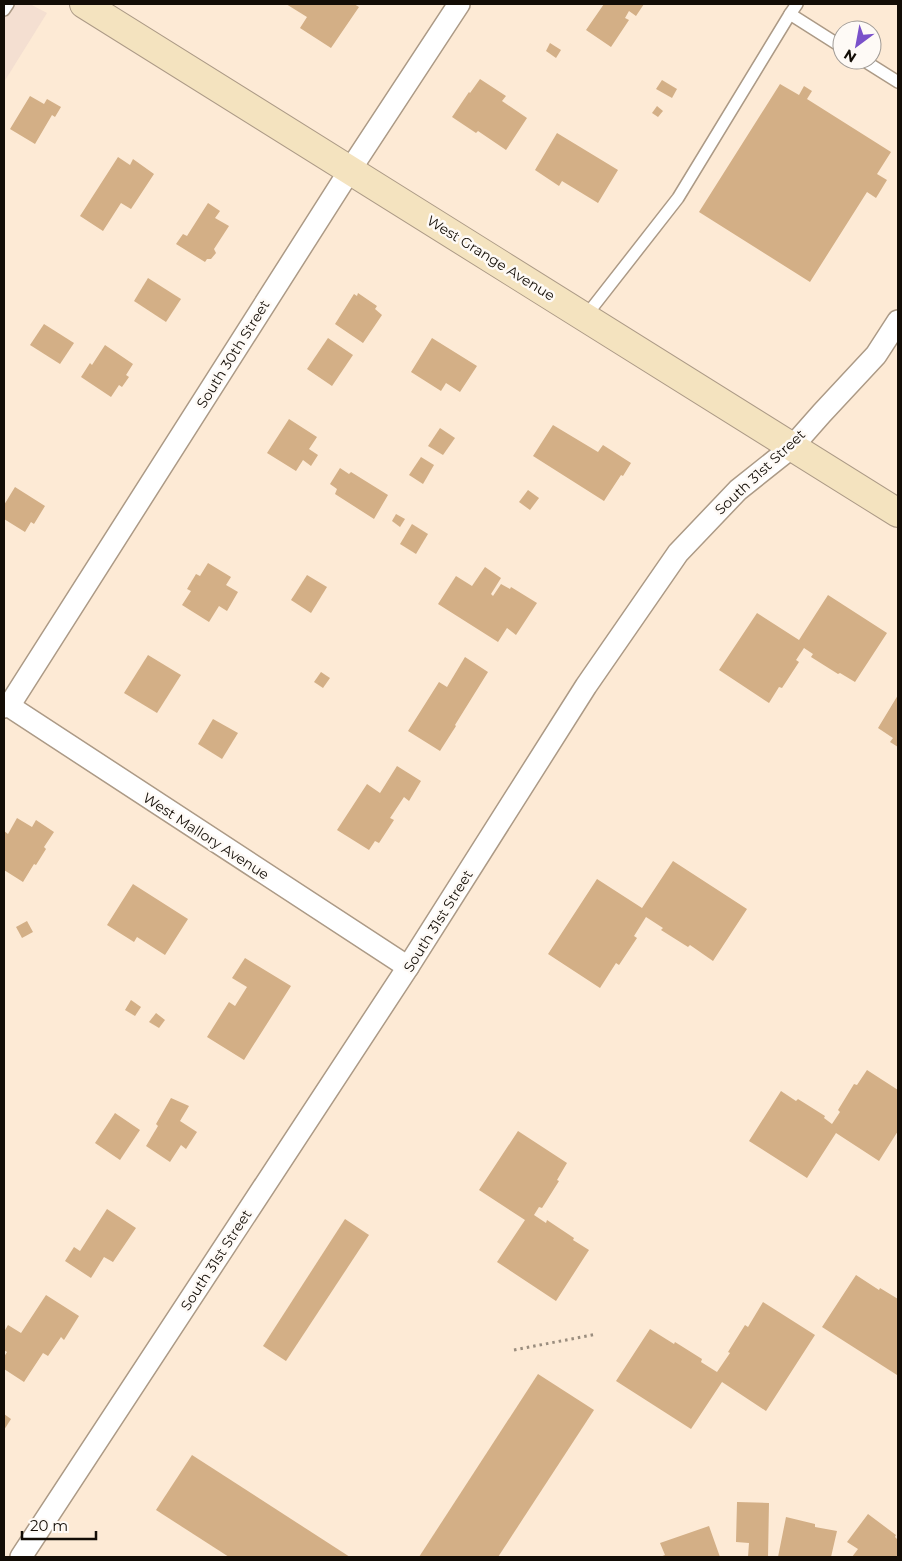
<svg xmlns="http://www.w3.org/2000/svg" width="902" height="1561" font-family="Montserrat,sans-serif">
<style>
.commercial{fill:#f4dfd1}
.building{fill:#d3af86}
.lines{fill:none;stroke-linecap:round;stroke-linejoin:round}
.lane-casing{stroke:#ac9a86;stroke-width:14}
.street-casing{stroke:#ac9a86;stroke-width:24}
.secondary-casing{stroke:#ac9a86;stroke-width:30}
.path{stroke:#9a8d7e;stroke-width:3;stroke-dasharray:2.5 4;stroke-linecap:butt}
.lane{stroke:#fff;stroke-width:11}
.street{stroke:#fff;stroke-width:21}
.secondary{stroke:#f4e3bf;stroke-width:28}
.labels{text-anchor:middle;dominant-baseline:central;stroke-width:5;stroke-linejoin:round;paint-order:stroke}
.street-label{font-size:14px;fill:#130d06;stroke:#fefaf6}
</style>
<rect width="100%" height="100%" fill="#fdead5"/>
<polygon class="commercial" points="4,4 30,4 47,13 4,82"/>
<g class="building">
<polygon points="286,4 354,4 359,7 331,48 300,28 307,17"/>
<polygon points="604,4 607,5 607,4 644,4 636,16 629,11 625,18 629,20 611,47 586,30"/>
<polygon points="550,43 561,50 556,58 546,51"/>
<polygon points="480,79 506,96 502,101 527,118 506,150 478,131 476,133 452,117 469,92 470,93"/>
<polygon points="662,80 677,89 672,98 656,89"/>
<polygon points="780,84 799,95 804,86 812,91 807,99 891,152 877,174 887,180 876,198 867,192 810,282 699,212"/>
<polygon points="30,96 44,104 47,99 61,107 55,117 52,115 35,144 10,129"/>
<polygon points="657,106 663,111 658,117 652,113"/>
<polygon points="557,133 618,170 598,203 562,181 559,186 535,170"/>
<polygon points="118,157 130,165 133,159 154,174 131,209 121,203 103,231 80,216"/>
<polygon points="208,203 220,211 215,218 229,226 214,249 216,253 211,259 207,259 205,262 176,244 183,234 187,236"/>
<polygon points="148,278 181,299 166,322 134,301"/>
<polygon points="358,293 377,306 375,309 382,315 363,343 335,324 354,294 357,296"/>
<polygon points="44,324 74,343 60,364 30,345"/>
<polygon points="328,338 353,355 332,386 307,369"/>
<polygon points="432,338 477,366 460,392 446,383 441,391 411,372"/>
<polygon points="105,345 133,364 126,375 129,377 122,387 119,385 111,397 81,377 90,363 92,365"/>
<polygon points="289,419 317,437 309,449 318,455 311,466 303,460 296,471 267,453"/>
<polygon points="553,425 598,452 603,445 631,463 623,476 621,475 604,501 533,456"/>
<polygon points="440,428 455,438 443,455 428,446"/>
<polygon points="421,457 434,465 423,484 409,475"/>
<polygon points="340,468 349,474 351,472 388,495 374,519 335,494 337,489 330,484"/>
<polygon points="15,487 45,506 34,524 31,522 25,532 4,519 4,505"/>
<polygon points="528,490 539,498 530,510 519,502"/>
<polygon points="396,514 405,519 400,527 392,521"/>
<polygon points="412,524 428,534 416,554 400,544"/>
<polygon points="208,563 231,577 226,585 238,592 227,611 219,606 209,622 182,605 191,591 187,589 196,574 200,576"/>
<polygon points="485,567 501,578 491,594 493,596 501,584 510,589 511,587 537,603 516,635 507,628 498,642 438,604 456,576 472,586"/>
<polygon points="307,575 327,587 311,613 291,600"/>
<polygon points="828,595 887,633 855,682 840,673 838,674 811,657 813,654 804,648 796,660 799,662 782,688 779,687 769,703 719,670 757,613 799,640"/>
<polygon points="148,655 181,675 157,713 124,693"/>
<polygon points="465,657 488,672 455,725 456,726 440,751 408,731 439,682 447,687"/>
<polygon points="321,672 330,678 323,688 314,682"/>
<polygon points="898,695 898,747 890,742 893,738 878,728"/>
<polygon points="213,719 238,733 222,759 198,744"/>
<polygon points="397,766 421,781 409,801 404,797 390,818 394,820 379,843 375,841 369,850 337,830 367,784 380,793"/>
<polygon points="17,818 32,827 36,820 54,832 44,847 46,849 36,865 34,864 23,882 4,870 5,862 4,861 4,831 8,834"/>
<polygon points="673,861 747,909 713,961 690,945 688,947 661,930 663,928 646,917 634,936 637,938 619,965 616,963 600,988 548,954 597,879 642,908"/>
<polygon points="133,884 188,919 165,955 137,937 134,942 107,925"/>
<polygon points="27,921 33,932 22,938 16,927"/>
<polygon points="245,958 291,986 244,1060 207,1037 229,1002 235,1006 247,987 232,978"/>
<polygon points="131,1000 141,1007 135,1016 125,1010"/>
<polygon points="156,1013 165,1020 159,1028 149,1022"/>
<polygon points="867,1070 898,1090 898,1131 879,1161 836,1133 807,1178 749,1141 781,1091 796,1101 798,1099 825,1116 824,1118 832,1124 840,1112 838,1110 854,1084 857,1085"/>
<polygon points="171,1098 189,1106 180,1121 197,1132 186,1149 181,1145 170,1162 146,1146 158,1126 156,1124"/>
<polygon points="115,1113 140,1130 120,1160 95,1143"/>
<polygon points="518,1131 567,1163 557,1180 559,1181 542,1208 539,1207 534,1215 546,1223 547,1220 574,1238 573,1240 589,1250 556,1301 497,1262 525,1220 479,1190"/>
<polygon points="107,1209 136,1228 113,1262 104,1257 91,1278 65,1261 74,1247 80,1251"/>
<polygon points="345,1219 369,1235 286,1361 263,1346"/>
<polygon points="856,1275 879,1290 880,1288 898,1299 897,1375 822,1327"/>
<polygon points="46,1295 79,1316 64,1340 61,1337 48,1356 43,1353 24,1382 4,1369 4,1357 7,1352 4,1350 4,1332 8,1325 21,1333"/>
<polygon points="763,1302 815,1335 766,1411 722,1382 691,1429 616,1381 650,1329 674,1344 675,1342 702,1359 701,1362 717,1372 730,1353 728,1352 745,1325 748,1327"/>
<polygon points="538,1374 594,1410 498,1557 419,1557"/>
<polygon points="4,1414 11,1419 4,1430"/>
<polygon points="192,1455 350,1557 229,1557 156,1510"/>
<polygon points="737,1502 769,1503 768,1557 748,1557 749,1543 736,1542"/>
<polygon points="868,1514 896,1535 895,1537 898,1540 898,1554 896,1557 852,1557 858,1549 847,1542"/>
<polygon points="786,1517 815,1524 815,1527 837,1531 831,1557 778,1557"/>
<polygon points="709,1526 720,1557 660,1557 665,1555 660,1543"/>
</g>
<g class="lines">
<g class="lane-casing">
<g id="lane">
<polyline points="797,4 790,14 842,47"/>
<polyline points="4,10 8,4"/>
<polyline points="863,60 898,82"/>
<polyline points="585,317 678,198 790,14"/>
</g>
</g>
<g class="street-casing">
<g id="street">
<polyline points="9,706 350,170 459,4"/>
<polyline points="4,707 9,706 408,967"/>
<polyline points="21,1557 408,967 586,686 678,553 738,490 792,447 822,413 876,355 898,321"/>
</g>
</g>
<g class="secondary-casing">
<polyline id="secondary" points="84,4 898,513"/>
</g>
<polyline class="path" points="514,1350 597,1334"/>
<use href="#lane" class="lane"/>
<use href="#street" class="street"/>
<use href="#secondary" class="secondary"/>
</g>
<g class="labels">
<g class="street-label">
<text transform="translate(491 258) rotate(32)">West Grange Avenue</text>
<text transform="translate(233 354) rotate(-58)">South 30th Street</text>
<text transform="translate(760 472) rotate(-43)">South 31st Street</text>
<text transform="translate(206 836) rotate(33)">West Mallory Avenue</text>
<text transform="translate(438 921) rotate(-58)">South 31st Street</text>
<text transform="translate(216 1260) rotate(-57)">South 31st Street</text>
</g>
</g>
<rect width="902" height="1561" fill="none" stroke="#130d06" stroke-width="10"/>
<g transform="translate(857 45) rotate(212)"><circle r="24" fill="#fefaf6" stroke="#a09b96"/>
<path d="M0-4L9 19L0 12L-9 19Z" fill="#7a51ca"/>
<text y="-8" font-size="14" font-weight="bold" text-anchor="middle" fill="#130d06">N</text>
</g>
<path d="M22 1531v8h74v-8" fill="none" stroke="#130d06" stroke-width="2.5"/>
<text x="30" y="1531" font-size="15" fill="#130d06" stroke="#fefaf6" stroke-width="4" paint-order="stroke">20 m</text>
</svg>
